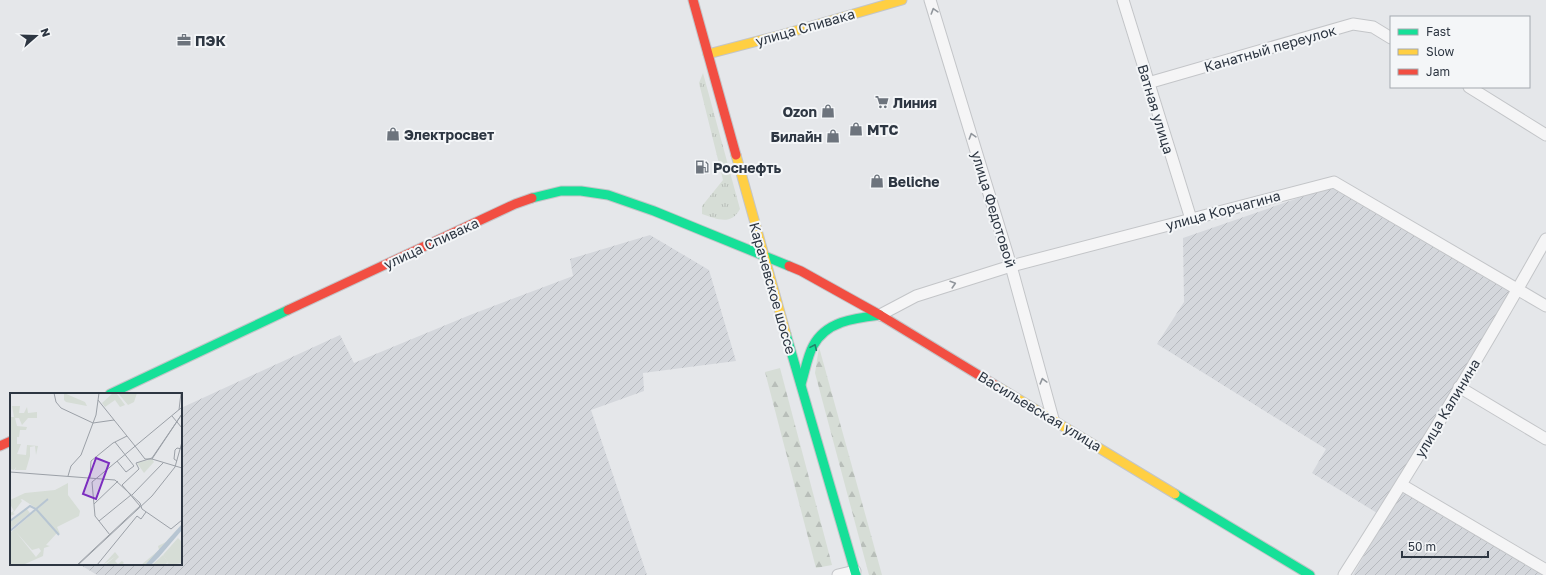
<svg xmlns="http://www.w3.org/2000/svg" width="1546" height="575" font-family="'Golos Text',sans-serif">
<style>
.industrial{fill:url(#industrial-furrows)}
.grass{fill:url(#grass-tufts)}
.forest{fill:url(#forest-firs)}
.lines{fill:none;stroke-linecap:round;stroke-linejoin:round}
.street-casing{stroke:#c3c5c8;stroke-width:13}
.fast-casing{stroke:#c3c5c8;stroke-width:11}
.slow-casing{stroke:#c3c5c8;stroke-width:11}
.jam-casing{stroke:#c3c5c8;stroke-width:11}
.street{stroke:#f5f5f6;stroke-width:11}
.fast{stroke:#16e098;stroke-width:9}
.slow{stroke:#ffcf43;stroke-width:9}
.jam{stroke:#f24e42;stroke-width:9}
.oneway{stroke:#91969c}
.oneway2{stroke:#238269}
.labels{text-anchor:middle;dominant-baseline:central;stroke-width:4;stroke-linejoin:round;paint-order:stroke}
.street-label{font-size:14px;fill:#2d3642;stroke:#f4f6f8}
.poi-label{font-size:14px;font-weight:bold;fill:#2d3642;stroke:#f4f6f8;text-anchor:start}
.inset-river{fill:none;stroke:#b7c5d2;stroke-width:2}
.inset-road{fill:none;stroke:#9ba0a7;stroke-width:1}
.view{fill:#7b2cbf;fill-opacity:0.15;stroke:#7b2cbf;stroke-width:2}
.inset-edge{fill:none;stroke:#2d3642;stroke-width:2}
</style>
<defs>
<pattern id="industrial-furrows" width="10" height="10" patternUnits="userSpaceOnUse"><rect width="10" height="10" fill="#d4d7dc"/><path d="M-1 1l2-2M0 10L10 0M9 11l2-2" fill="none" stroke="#b6b9be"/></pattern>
<pattern id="grass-tufts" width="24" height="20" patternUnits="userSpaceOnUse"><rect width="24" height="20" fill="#d6ddd6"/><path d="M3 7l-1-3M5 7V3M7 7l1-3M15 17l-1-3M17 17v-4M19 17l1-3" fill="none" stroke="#b8beb9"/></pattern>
<pattern id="forest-firs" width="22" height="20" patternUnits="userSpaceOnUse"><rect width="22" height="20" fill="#d6ddd6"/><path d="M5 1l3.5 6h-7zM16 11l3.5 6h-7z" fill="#b8beb9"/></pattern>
</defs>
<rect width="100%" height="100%" fill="#e5e7ea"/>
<g class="industrial">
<polygon points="1333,186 1513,291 1377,513 1312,473 1326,449 1157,344 1184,302 1183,238"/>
<polygon points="650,235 709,270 736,361 643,373 644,391 591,410 647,575 97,575 79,564 181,564 181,408 340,335 354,363 470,315 573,276 570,259"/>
<polygon points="1402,489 1546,575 1353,575"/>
</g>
<path class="grass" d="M703,73L740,209C731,226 717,219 702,214V206L723,180L699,83Z"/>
<g class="forest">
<polygon points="819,347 882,575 869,575 815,373"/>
<polygon points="780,368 832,565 816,568 765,372"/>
</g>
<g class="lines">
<g class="street-casing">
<g id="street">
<polyline points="930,0 1011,266 1053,419"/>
<polyline points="1123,0 1191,219"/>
<polyline points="1148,83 1353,24 1373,27 1391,38"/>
<polyline points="1469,87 1546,135"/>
<polyline points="880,315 916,296 1011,266 1334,182 1546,306"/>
<polyline points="1459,387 1546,439"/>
<polyline points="1402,485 1546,570"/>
<polyline points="838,575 855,571"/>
<path d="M1344,575C1414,465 1482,353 1546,239"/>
</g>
</g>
<g class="fast-casing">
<g id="fast">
<polyline points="532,198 561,191 581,191 608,195 654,211 789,266"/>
<polyline points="786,334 856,575"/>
<path d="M801,384C805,372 807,357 813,346C826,321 855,318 880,315"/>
<polyline points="110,394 288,310"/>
<polyline points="1175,494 1310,575"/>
</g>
</g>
<g class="slow-casing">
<g id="slow">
<polyline points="708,54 781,35 902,0"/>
<polyline points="736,155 786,334"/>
<polyline points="995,385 1175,494"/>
</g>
</g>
<g class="jam-casing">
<g id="jam">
<polyline points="693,0 736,155"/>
<polyline points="789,266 801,271 880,315 995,385"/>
<polyline points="288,310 515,204 532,198"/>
<polyline points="0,446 11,441"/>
</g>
</g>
<use href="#street" class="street"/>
<use href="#fast" class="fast"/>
<use href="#slow" class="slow"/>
<use href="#jam" class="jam"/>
</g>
<defs><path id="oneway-chevron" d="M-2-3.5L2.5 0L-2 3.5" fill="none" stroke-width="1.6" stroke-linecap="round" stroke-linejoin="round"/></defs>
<g class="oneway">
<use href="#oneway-chevron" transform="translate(934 11) rotate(-107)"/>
<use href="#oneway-chevron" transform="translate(972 136) rotate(-107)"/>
<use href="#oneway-chevron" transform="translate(953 284) rotate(-17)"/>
<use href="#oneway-chevron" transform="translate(1043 381) rotate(-105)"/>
</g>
<use class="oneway2" href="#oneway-chevron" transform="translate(814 347) rotate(-66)"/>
<defs>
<g id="office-bare" transform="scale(1.08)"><path d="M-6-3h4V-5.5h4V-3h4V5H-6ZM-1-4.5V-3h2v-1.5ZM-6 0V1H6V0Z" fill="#6d747d" stroke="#f4f6f8" stroke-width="2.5" paint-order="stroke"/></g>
<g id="supermarket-bare" transform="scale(1.08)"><path d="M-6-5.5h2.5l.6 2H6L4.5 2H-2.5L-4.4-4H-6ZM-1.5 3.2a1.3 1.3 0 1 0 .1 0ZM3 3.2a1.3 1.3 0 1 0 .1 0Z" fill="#6d747d" stroke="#f4f6f8" stroke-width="2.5" paint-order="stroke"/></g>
<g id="shop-bare" transform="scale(1.08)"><path d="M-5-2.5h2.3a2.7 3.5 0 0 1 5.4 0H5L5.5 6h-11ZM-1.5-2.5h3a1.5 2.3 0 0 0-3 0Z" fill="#6d747d" stroke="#f4f6f8" stroke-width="2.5" paint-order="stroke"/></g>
<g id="fuel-bare" transform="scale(1.08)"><path d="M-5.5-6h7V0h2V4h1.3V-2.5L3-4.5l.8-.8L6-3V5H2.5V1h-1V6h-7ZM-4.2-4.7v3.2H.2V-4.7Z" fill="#6d747d" stroke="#f4f6f8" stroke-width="2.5" paint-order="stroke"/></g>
</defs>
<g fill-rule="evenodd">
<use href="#office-bare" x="184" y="40"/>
<use href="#supermarket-bare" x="882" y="102"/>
<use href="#shop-bare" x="828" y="111"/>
<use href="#shop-bare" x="856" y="129"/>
<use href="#shop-bare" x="393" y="134"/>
<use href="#shop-bare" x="833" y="136"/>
<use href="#fuel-bare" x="702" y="167"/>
<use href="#shop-bare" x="877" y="181"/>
</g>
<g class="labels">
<g class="street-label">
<text transform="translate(805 27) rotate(-16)">улица Спивака</text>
<text transform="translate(1270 48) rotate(-16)">Канатный переулок</text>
<text transform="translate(1156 109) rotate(73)">Ватная улица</text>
<text transform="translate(994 209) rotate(73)">улица Федотовой</text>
<text transform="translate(1223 210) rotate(-15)">улица Корчагина</text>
<text transform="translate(431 243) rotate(-25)">улица Спивака</text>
<text transform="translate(773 288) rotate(74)">Карачевское шоссе</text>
<text transform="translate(1447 408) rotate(-59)">улица Калинина</text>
<text transform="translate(1040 411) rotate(31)">Васильевская улица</text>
</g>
<g class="poi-label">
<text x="195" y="40">ПЭК</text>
<text x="893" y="102">Линия</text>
<text x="817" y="111" text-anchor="end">Ozon</text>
<text x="867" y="129">МТС</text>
<text x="404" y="134">Электросвет</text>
<text x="822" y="136" text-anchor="end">Билайн</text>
<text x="713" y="167">Роснефть</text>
<text x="888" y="181">Beliche</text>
</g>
</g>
<g transform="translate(10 393)">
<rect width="172" height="172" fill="#e5e7ea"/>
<path d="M2,13H10L9,20H14L17,14L18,20L27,19V25H18L12,32L9,25H5L7,33L17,34L16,37H10L9,44H7V51H11L7,61L16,62L17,52L28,53L26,62L25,53L20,54V63L16,77H5L6,74L4,77L0,76V24H4ZM58,90V102L70,118L69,123L47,134L50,141L47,140L36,152L40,153L34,155L33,163L15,171L0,172V140L40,105L26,115L12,106L0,112V107L15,100L45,97ZM6,139L22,157L29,155L31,158L26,164ZM16,115L20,120L0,136V129Z" fill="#d6ddd6" fill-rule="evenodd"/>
<path d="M108,0H127L124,9L118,12ZM10,106L12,108L3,120L5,121L0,123V120L4,118L0,111ZM172,129L146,162L135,172H131L149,157L148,153L156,149ZM105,159L109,164L105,168L108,171L112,168L114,170L111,172H95L106,163L93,172ZM153,162L160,172H157L158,169L155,172H142Z" fill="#d6ddd6"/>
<path d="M142,66L144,69L134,80L127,70Z" fill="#d6ddd6"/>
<path d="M54,0L75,9L77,13L56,9L54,7ZM103,0L107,1L115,12L110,14L105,7L95,14L92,10ZM168,145L172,149V170L160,172L153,162Z" fill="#d6ddd6"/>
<path d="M172,131V137L149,164L141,172H135Z" fill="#b7c5d2"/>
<path class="inset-river" d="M0,128L20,113L26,116L49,142M0,138L38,106"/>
<path class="inset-road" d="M44,0L46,9L51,15L83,30L104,27M88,7L125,53M169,17L171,0M162,23L172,35M105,49L124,73L116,79L107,68M125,53L135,66H142M142,66L172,21M142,66L172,75M167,68L164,66L165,57L167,55L172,56M0,79L105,87L130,110L132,116L161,136L172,127M58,83L61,73L71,62L86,22L89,0M80,85L81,68L103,50L117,43M122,102L153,70M84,111L108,88M89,128L121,102M100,142L85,123L82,89L171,15M67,172L130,113L112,92L129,76L126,70L142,65L172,21M68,172L142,103L165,74L172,49M87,172L127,123L131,126L136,119"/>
<path class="view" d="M86,65L99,70L86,106L73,101Z"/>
<rect width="172" height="172" class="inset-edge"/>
</g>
<rect x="1390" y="16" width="140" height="72" fill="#f4f6f8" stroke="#a4a9af"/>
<rect x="1398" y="29" width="20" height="6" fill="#16e098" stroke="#a4a9af"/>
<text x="1426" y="36" font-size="12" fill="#2d3642">Fast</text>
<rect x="1398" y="49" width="20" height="6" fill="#ffcf43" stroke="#a4a9af"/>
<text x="1426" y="56" font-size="12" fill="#2d3642">Slow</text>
<rect x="1398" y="69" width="20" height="6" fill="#f24e42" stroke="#a4a9af"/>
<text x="1426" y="76" font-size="12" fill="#2d3642">Jam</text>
<g transform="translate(36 36) rotate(70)" stroke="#f4f6f8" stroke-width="3" paint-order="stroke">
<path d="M0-3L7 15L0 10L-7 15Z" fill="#2d3642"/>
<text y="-6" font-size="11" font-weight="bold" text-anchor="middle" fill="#2d3642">N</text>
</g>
<path d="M1402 551v6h86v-6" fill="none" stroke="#2d3642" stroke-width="2"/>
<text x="1408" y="551" font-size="12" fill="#2d3642" stroke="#f4f6f8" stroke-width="3" paint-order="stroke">50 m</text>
</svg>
